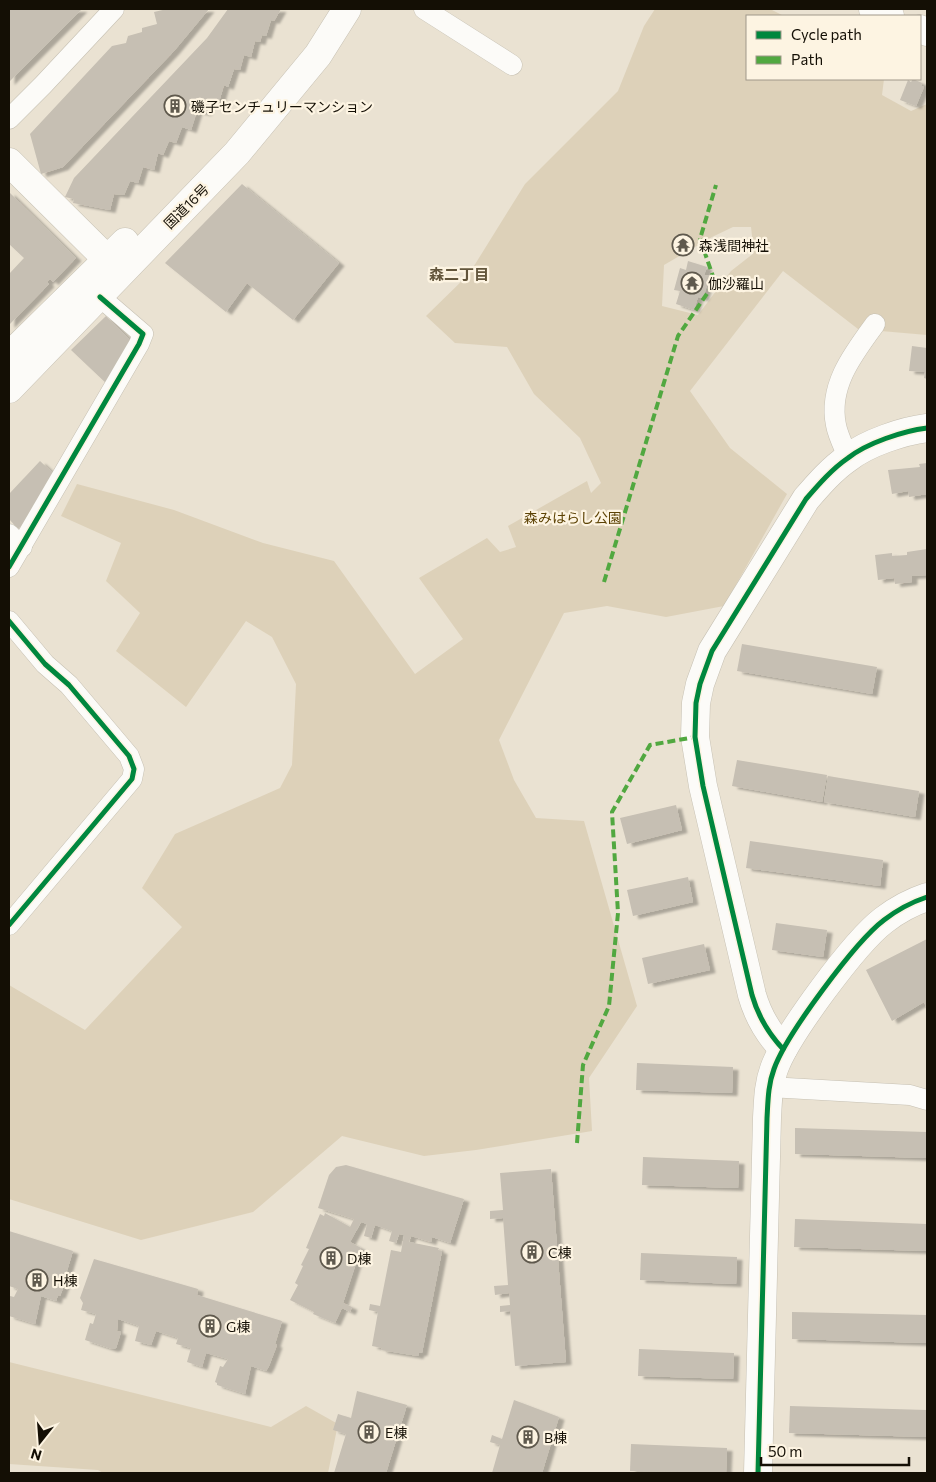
<svg xmlns="http://www.w3.org/2000/svg" width="936" height="1482" font-family="Commissioner,'Noto Sans JP',sans-serif">
<style>
.green{fill:#ddd1b9;fill-rule:evenodd}
.building{fill:#c6bfb3;filter:url(#shadow)}
.lines{fill:none;stroke-linecap:round;stroke-linejoin:round}
.street-casing{stroke:#c6c0b3;stroke-width:21}
.secondary-casing{stroke:#c6c0b3;stroke-width:29}
.primary-casing{stroke:#c6c0b3;stroke-width:29}
.highway-casing{stroke:#c6c0b3;stroke-width:29}
.street{stroke:#fcfbf8;stroke-width:20}
.secondary{stroke:#fcfbf8;stroke-width:28}
.primary{stroke:#fcfbf8;stroke-width:28}
.highway{stroke:#fcfbf8;stroke-width:28}
.quiet{stroke:#51a840;stroke-width:4;stroke-dasharray:8 4;stroke-linecap:butt}
.cycleway-casing{stroke:#fdf4e2;stroke-width:8}
.cycleway{stroke:#00873e;stroke-width:5}
.labels{text-anchor:middle;dominant-baseline:central;stroke-width:4.5;stroke-linejoin:round;paint-order:stroke}
.poi-label{font-size:14px;fill:#140f05;stroke:#fdf4e2;text-anchor:start}
.street-label{font-size:14px;fill:#140f05;stroke:#fdf4e2}
.park-label{font-size:14px;fill:#5c4204;stroke:#fdf4e2}
.neighbourhood-label{font-size:15px;font-weight:bold;fill:#62553b;stroke:#fdf4e2}
</style>
<defs>
<filter id="shadow"><feDropShadow dx="5.5" dy="3" stdDeviation="1" flood-color="#0004"/></filter>
</defs>
<rect width="100%" height="100%" fill="#eae2d2"/>
<g class="green">
<path d="M655,9H770L784,16H747V79H884L882,95L911,111L927,104V335L858,329L783,271L690,391L730,448L787,494L724,606L666,617L607,606L564,613L499,740L514,780L536,818L584,821L637,1006L589,1078L592,1131L476,1150L424,1156L342,1136L253,1212L141,1240L9,1199V985L85,1030L182,927L142,888L175,834L280,788L292,765L296,684L272,637L246,621L186,707L116,651L140,613L106,581L121,543L61,516L77,484L174,510L263,543L334,561L415,674L463,639L419,578L487,538L500,552L516,547L508,526L587,481L591,493L601,483L580,438L534,394L507,347L455,343L426,316L469,274L525,184L618,91L644,26ZM733,227H751L754,253L731,271L698,315L662,306L664,265L712,237Z"/>
<polygon points="9,1362 271,1427 306,1406 338,1424 328,1473 103,1473 98,1470 9,1464"/>
</g>
<g class="building">
<polygon points="9,9 82,9 9,82"/>
<polygon points="167,9 209,9 174,51 63,167 41,174 30,134 112,46 126,43 128,36 142,32 142,28 157,24 154,12"/>
<polygon points="228,9 281,9 274,21 271,20 266,36 262,35 260,42 255,41 251,57 244,55 240,70 234,69 228,87 224,85 219,102 210,99 206,113 197,111 191,130 182,127 176,143 169,141 163,155 158,153 154,170 143,167 138,183 130,181 124,195 114,194 110,210 73,203 74,199 65,197 74,178 207,38"/>
<polygon points="913,79 922,83 921,86 924,87 916,106 900,100 908,80 911,82"/>
<polygon points="242,184 339,263 293,320 247,283 226,312 165,263"/>
<polygon points="9,192 76,258 53,282 50,279 47,282 49,284 9,325 9,274 24,258 9,244"/>
<polygon points="688,261 707,267 704,275 710,276 703,298 698,297 694,310 676,304 680,291 674,290 680,268 686,270"/>
<polygon points="106,316 131,341 126,346 128,349 108,385 71,350"/>
<polygon points="912,346 927,348 927,379 924,378 925,372 909,371"/>
<polygon points="40,461 56,476 39,507 18,529 9,519 9,494"/>
<polygon points="927,463 927,494 909,497 908,491 892,494 888,470 920,467 919,464"/>
<polygon points="927,549 927,575 912,576 912,582 895,584 894,578 878,580 875,555 892,553 892,556 907,555 907,552"/>
<polygon points="742,644 877,667 872,694 737,671"/>
<polygon points="737,760 827,775 822,802 732,786"/>
<polygon points="828,776 919,791 915,817 824,802"/>
<polygon points="676,805 682,830 627,844 620,818"/>
<polygon points="750,841 883,860 880,886 746,868"/>
<polygon points="688,877 693,902 633,916 627,890"/>
<polygon points="776,923 827,930 823,957 772,950"/>
<polygon points="927,939 927,1009 924,1002 892,1021 866,970"/>
<polygon points="704,944 710,970 648,984 642,958"/>
<polygon points="637,1063 733,1067 732,1093 636,1090"/>
<polygon points="795,1128 927,1132 927,1158 795,1154"/>
<polygon points="643,1157 739,1161 738,1188 642,1185"/>
<polygon points="346,1165 464,1199 450,1243 432,1237 431,1242 411,1236 409,1242 439,1248 438,1250 442,1251 422,1353 419,1353 418,1356 381,1350 382,1348 372,1346 378,1312 369,1310 370,1304 380,1306 391,1250 401,1252 404,1235 399,1234 396,1243 389,1241 392,1231 375,1225 371,1238 364,1236 367,1224 361,1222 350,1242 361,1248 343,1303 352,1307 350,1312 342,1308 335,1323 313,1314 314,1312 290,1300 298,1285 295,1283 303,1266 301,1265 309,1249 306,1248 320,1214 324,1216 325,1213 350,1227 354,1219 318,1208 329,1175 336,1167"/>
<polygon points="551,1169 566,1362 515,1366 510,1311 500,1312 500,1306 510,1305 509,1293 495,1295 494,1286 508,1285 503,1218 490,1219 490,1211 503,1210 500,1173"/>
<polygon points="795,1219 927,1224 927,1251 794,1247"/>
<polygon points="9,1231 73,1251 66,1274 68,1275 60,1296 58,1295 56,1301 41,1296 35,1324 9,1316 10,1296 14,1297 18,1289 9,1286"/>
<polygon points="641,1253 737,1257 736,1284 640,1280"/>
<polygon points="94,1259 198,1289 197,1295 282,1321 275,1344 277,1345 269,1366 266,1371 251,1366 245,1394 217,1385 217,1383 215,1382 220,1366 223,1367 228,1359 206,1353 202,1367 187,1362 191,1348 176,1344 178,1338 156,1331 151,1345 135,1341 139,1326 118,1319 117,1331 121,1332 116,1348 112,1349 85,1340 90,1323 93,1324 96,1314 81,1310 83,1303 80,1298"/>
<polygon points="792,1312 927,1315 927,1343 792,1339"/>
<polygon points="639,1349 734,1353 733,1379 638,1376"/>
<polygon points="357,1391 407,1405 386,1473 334,1473 346,1434 333,1430 338,1414 351,1418"/>
<polygon points="514,1400 559,1417 542,1473 492,1473 500,1445 490,1442 492,1435 502,1439"/>
<polygon points="790,1406 927,1410 927,1437 789,1433"/>
<polygon points="631,1444 727,1448 726,1473 630,1471"/>
</g>
<g class="lines">
<g class="street-casing">
<g id="street">
<polyline points="424,9 512,65"/>
<polyline points="9,119 43,85 114,9"/>
<path d="M848,457C844,447 838,436 836,425C828,386 853,354 875,324"/>
<polyline points="9,534 22,547"/>
<polyline points="9,567 139,344 143,334 100,297"/>
<polyline points="9,621 45,664 69,685 129,756 134,769 132,779 9,925"/>
<polyline points="769,1087 910,1095 927,1100"/>
</g>
</g>
<g class="secondary-casing">
<g id="secondary">
<polyline points="9,162 120,272"/>
<path d="M783,1049C768,1033 758,1016 752,995L703,786L695,737L696,703L700,684L712,651L806,499C819,484 832,469 848,458C867,443 903,431 927,428"/>
<path d="M758,1473L767,1118C768,1101 768,1085 774,1069C786,1035 855,942 884,920C897,910 912,902 927,897"/>
</g>
</g>
<g class="primary-casing">
<g id="primary">
<polyline points="873,9 890,16"/>
<polyline points="920,29 927,32"/>
</g>
</g>
<g class="highway-casing">
<g id="highway">
<polyline points="9,356 125,242"/>
<polyline points="9,389 237,153 318,55 347,9"/>
</g>
</g>
<use href="#street" class="street"/>
<use href="#secondary" class="secondary"/>
<use href="#primary" class="primary"/>
<use href="#highway" class="highway"/>
<g class="quiet">
<polyline points="604,582 678,336 715,282 700,239 716,185"/>
<polyline points="577,1143 583,1065 609,1006 618,913 612,812 650,745 695,737"/>
</g>
<g class="cycleway-casing">
<g id="cycleway">
<polyline points="9,567 139,344 143,334 100,297"/>
<polyline points="9,621 45,664 69,685 129,756 134,769 132,779 9,925"/>
<path d="M783,1049C768,1033 758,1016 752,995L703,786L695,737L696,703L700,684L712,651L806,499C819,484 832,469 848,458C867,443 903,431 927,428"/>
<path d="M758,1473L767,1118C768,1101 768,1085 774,1069C786,1035 855,942 884,920C897,910 912,902 927,897"/>
</g>
</g>
<use href="#cycleway" class="cycleway"/>
</g>
<defs>
<g id="building-ring" transform="scale(1.125)"><circle r="9.5" fill="#fdf4e2" stroke="#5f594d" stroke-width="1.5"/><path d="M-4-6H4V6H1V3H-1V6H-4ZM-2.5-4.3h1.7v1.8h-1.7ZM.8-4.3h1.7v1.8H.8ZM-2.5-1h1.7V.8h-1.7ZM.8-1h1.7V.8H.8Z" fill="#5f594d"/></g>
<g id="temple-ring" transform="scale(1.125)"><circle r="9.5" fill="#fdf4e2" stroke="#5f594d" stroke-width="1.5"/><path d="M0-6L5-2H3V0L6.5 2.5H4V6H1.5V3h-3V6H-4V2.5H-6.5L-3 0V-2H-5Z" fill="#5f594d"/></g>
</defs>
<g fill-rule="evenodd">
<use href="#building-ring" x="175" y="106"/>
<use href="#temple-ring" x="683" y="245"/>
<use href="#temple-ring" x="692" y="283"/>
<use href="#building-ring" x="532" y="1252"/>
<use href="#building-ring" x="331" y="1258"/>
<use href="#building-ring" x="37" y="1280"/>
<use href="#building-ring" x="210" y="1326"/>
<use href="#building-ring" x="369" y="1432"/>
<use href="#building-ring" x="528" y="1437"/>
</g>
<g class="labels">
<g class="poi-label">
<text x="191" y="106">磯子センチュリーマンション</text>
<text x="699" y="245">森浅間神社</text>
<text x="708" y="283">伽沙羅山</text>
<text x="548" y="1252">C棟</text>
<text x="347" y="1258">D棟</text>
<text x="53" y="1280">H棟</text>
<text x="226" y="1326">G棟</text>
<text x="385" y="1432">E棟</text>
<text x="544" y="1437">B棟</text>
</g>
<g class="street-label">
<text transform="translate(186 206) rotate(-45)">国道16号</text>
</g>
<g class="park-label">
<text x="573" y="517">森みはらし公園</text>
</g>
<g class="neighbourhood-label">
<text x="459" y="274">森二丁目</text>
</g>
</g>
<rect width="936" height="1482" fill="none" stroke="#140f05" stroke-width="20"/>
<rect x="746" y="15" width="175" height="65" fill="#fdf4e2" stroke="#a0988a"/>
<rect x="756" y="31" width="25" height="8" fill="#00873e" stroke="#a0988a"/>
<text x="791" y="40" font-size="15" fill="#140f05">Cycle path</text>
<rect x="756" y="56" width="25" height="8" fill="#51a840" stroke="#a0988a"/>
<text x="791" y="65" font-size="15" fill="#140f05">Path</text>
<g transform="translate(40 1442) rotate(197)" stroke="#fdf4e2" stroke-width="4" paint-order="stroke">
<path d="M0-4L9 19L0 12L-9 19Z" fill="#140f05"/>
<text y="-8" font-size="14" font-weight="bold" text-anchor="middle" fill="#140f05">N</text>
</g>
<path d="M761 1457v8h148v-8" fill="none" stroke="#140f05" stroke-width="2.5"/>
<text x="768" y="1457" font-size="15" fill="#140f05" stroke="#fdf4e2" stroke-width="4" paint-order="stroke">50 m</text>
</svg>
